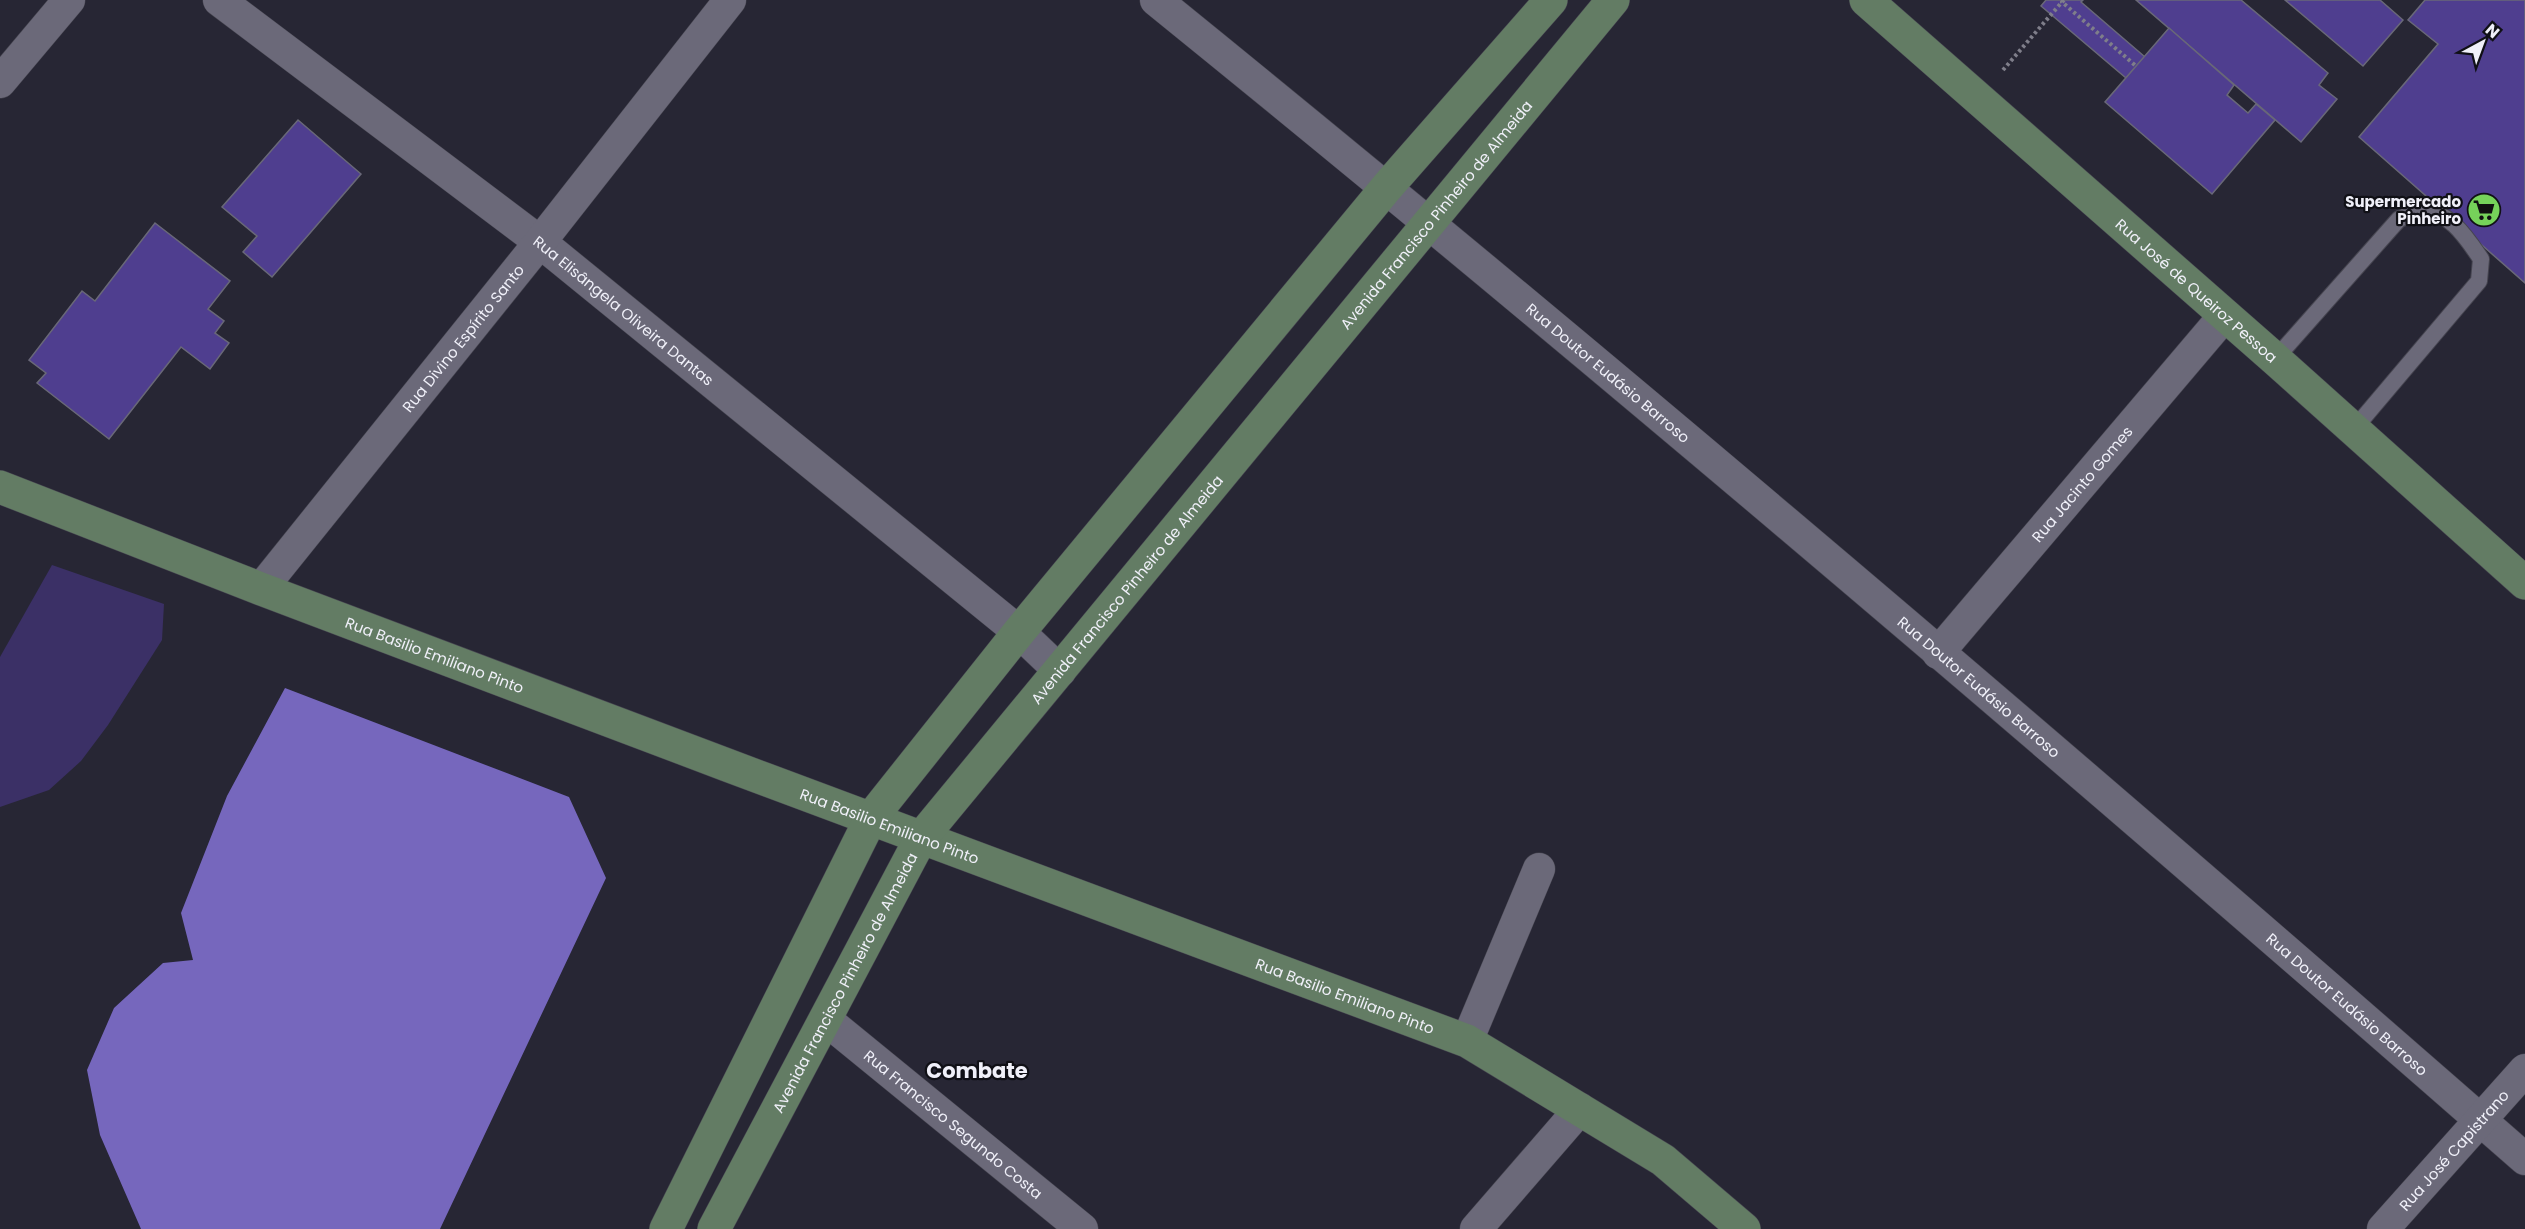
<svg xmlns="http://www.w3.org/2000/svg" width="2525" height="1229" font-family="Poppins,sans-serif">
<style>
.green{fill:#3b3066}
.water{fill:#7667bd}
.building{fill:#4f3e8f;stroke:#696878;stroke-width:1.5}
.lines{fill:none;stroke-linecap:round;stroke-linejoin:round}
.service-casing{stroke:#464550;stroke-width:18}
.minor-casing{stroke:#464550;stroke-width:33}
.secondary-casing{stroke:#464550;stroke-width:34}
.path{stroke:#7f7e8a;stroke-width:4;stroke-dasharray:3 3;stroke-linecap:butt}
.service{stroke:#6b6979;stroke-width:16}
.minor{stroke:#6b6979;stroke-width:32}
.secondary{stroke:#637c64;stroke-width:33}
.labels{text-anchor:middle;dominant-baseline:central;stroke-width:4.5;stroke-linejoin:round;paint-order:stroke}
.poi-label{font-size:15px;font-weight:bold;fill:#f0f0f9;stroke:#101016;text-anchor:end}
.street-label{font-size:15px;fill:#f0f0f9;stroke:#101016}
.district-label{font-size:21px;font-weight:bold;fill:#f0f0f9;stroke:#101016}
</style>
<rect width="100%" height="100%" fill="#272634"/>
<polygon class="green" points="52,565 164,604 162,640 108,725 81,761 49,790 0,807 0,657"/>
<polygon class="water" points="285,688 569,797 606,878 440,1229 141,1229 100,1135 87,1070 114,1008 163,963 193,960 181,913 227,796"/>
<g class="building">
<polygon points="2046,0 2083,0 2081,2 2145,57 2126,78 2041,6"/>
<polygon points="2136,0 2241,0 2328,73 2319,85 2337,99 2301,142"/>
<polygon points="2285,0 2380,0 2403,20 2363,66"/>
<polygon points="2425,0 2525,0 2525,283 2359,137 2438,44 2408,20"/>
<polygon points="2169,28 2234,85 2227,95 2248,113 2256,104 2275,120 2212,194 2105,102"/>
<polygon points="298,120 361,174 272,277 243,252 257,236 222,207"/>
<polygon points="155,223 230,281 208,309 224,321 215,333 229,343 210,369 181,347 109,439 37,383 46,373 29,360 82,291 95,301"/>
</g>
<g class="lines">
<g class="service-casing">
<path id="service" d="M2275,359L2399,219C2405,217 2415,211 2421,211C2449,209 2468,240 2481,259L2479,281L2353,430"/>
</g>
<g class="minor-casing">
<g id="minor">
<path id="s1" d="M219,0L540,242L1019,632L1060,671"/>
<path id="s2" d="M1156,0C1620,376 2075,765 2525,1159"/>
<polyline points="0,82 69,0"/>
<path id="s3" d="M261,589L540,242L730,0"/>
<path id="s4" d="M1938,653L2225,315"/>
<path id="s5" d="M825,1019L1082,1229"/>
<polyline points="1467,1041 1539,869"/>
<polyline points="1476,1229 1580,1109"/>
<path id="s6" d="M2383,1229L2525,1070"/>
</g>
</g>
<g class="secondary-casing">
<g id="secondary">
<path id="s7" d="M1866,0L2275,359L2525,583"/>
<path id="s8" d="M0,487L261,589L727,765L1467,1041L1663,1160L1744,1229"/>
<polyline points="666,1229 871,818 1019,632 1387,187 1551,0"/>
<path id="s9" d="M714,1229L921,838L1613,0"/>
</g>
</g>
<g class="path">
<polyline points="2064,0 2062,2 2136,66"/>
<polyline points="2003,70 2062,2"/>
</g>
<use href="#service" class="service"/>
<use href="#minor" class="minor"/>
<use href="#secondary" class="secondary"/>
</g>
<defs>
<g id="supermarket-disc" transform="scale(1.725)"><circle r="9.5" fill="#76d25a" stroke="#101016"/><path d="M-6-5.5h2.5l.6 2H6L4.5 2H-2.5L-4.4-4H-6ZM-1.5 3.2a1.3 1.3 0 1 0 .1 0ZM3 3.2a1.3 1.3 0 1 0 .1 0Z" fill="#111"/></g>
</defs>
<g fill-rule="evenodd">
<use href="#supermarket-disc" x="2484" y="210"/>
</g>
<g class="labels">
<g class="poi-label">
<text x="2461" y="201">Supermercado<tspan x="2461" dy="17">Pinheiro</tspan></text>
</g>
<g class="street-label">
<text stroke="none"><textPath href="#s9" startOffset="1251">Avenida Francisco Pinheiro de Almeida</textPath></text>
<text stroke="none"><textPath href="#s7" startOffset="440">Rua José de Queiroz Pessoa</textPath></text>
<text stroke="none"><textPath href="#s1" startOffset="510">Rua Elisângela Oliveira Dantas</textPath></text>
<text stroke="none"><textPath href="#s3" startOffset="322">Rua Divino Espírito Santo</textPath></text>
<text stroke="none"><textPath href="#s2" startOffset="586">Rua Doutor Eudásio Barroso</textPath></text>
<text stroke="none"><textPath href="#s4" startOffset="222">Rua Jacinto Gomes</textPath></text>
<text stroke="none"><textPath href="#s9" startOffset="765">Avenida Francisco Pinheiro de Almeida</textPath></text>
<text stroke="none"><textPath href="#s8" startOffset="466">Rua Basilio Emiliano Pinto</textPath></text>
<text stroke="none"><textPath href="#s2" startOffset="1072">Rua Doutor Eudásio Barroso</textPath></text>
<text stroke="none"><textPath href="#s8" startOffset="952">Rua Basilio Emiliano Pinto</textPath></text>
<text stroke="none"><textPath href="#s9" startOffset="279">Avenida Francisco Pinheiro de Almeida</textPath></text>
<text stroke="none"><textPath href="#s8" startOffset="1438">Rua Basilio Emiliano Pinto</textPath></text>
<text stroke="none"><textPath href="#s2" startOffset="1558">Rua Doutor Eudásio Barroso</textPath></text>
<text stroke="none"><textPath href="#s5" startOffset="166">Rua Francisco Segundo Costa</textPath></text>
<text stroke="none"><textPath href="#s6" startOffset="106">Rua José Capistrano</textPath></text>
</g>
<g class="district-label">
<text x="977" y="1070">Combate</text>
</g>
</g>
<g transform="translate(2483 42) rotate(41)" stroke="#101016" stroke-width="4.5" paint-order="stroke">
<path d="M0-4.5L10 22L0 15L-10 22Z" fill="#f0f0f9"/>
<text y="-9" font-size="16" font-weight="bold" text-anchor="middle" fill="#f0f0f9">N</text>
</g>
</svg>
